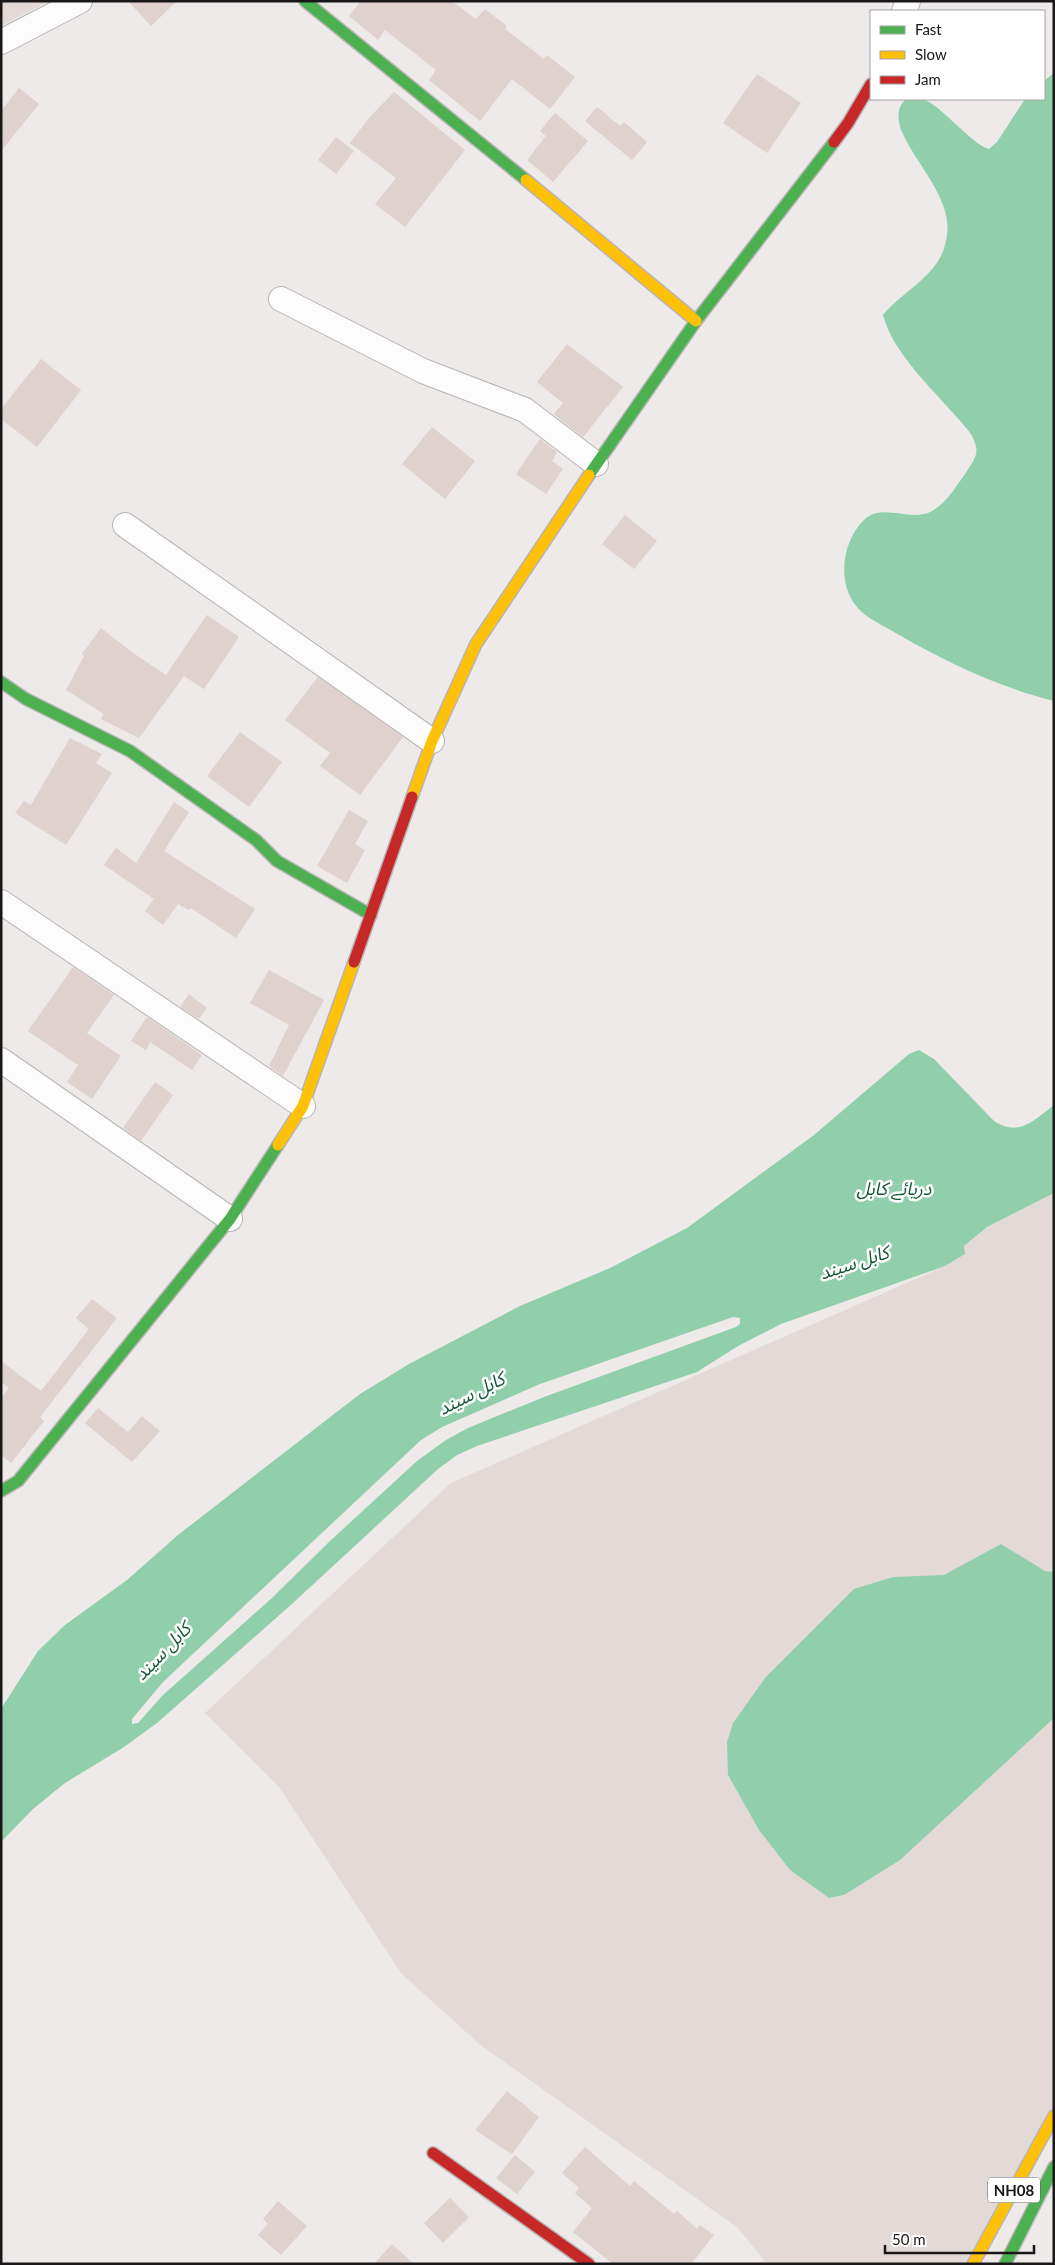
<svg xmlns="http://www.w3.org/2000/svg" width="1055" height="2265" font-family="Lato,'Noto Sans Arabic',sans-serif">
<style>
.built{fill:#e3dad8}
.water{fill:#90cfa9;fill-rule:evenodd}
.building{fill:#ded1ce}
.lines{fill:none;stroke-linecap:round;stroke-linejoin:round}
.street-casing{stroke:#b8b5b4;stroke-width:26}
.fast-casing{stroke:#b8b5b4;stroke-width:14}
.slow-casing{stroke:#b8b5b4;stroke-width:14}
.jam-casing{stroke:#b8b5b4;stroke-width:14}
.street{stroke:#fcfcfc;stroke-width:24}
.fast{stroke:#4caf50;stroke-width:11}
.slow{stroke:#ffc107;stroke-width:11}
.jam{stroke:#c62828;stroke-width:11}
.labels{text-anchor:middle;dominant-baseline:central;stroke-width:5;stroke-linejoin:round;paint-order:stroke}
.shield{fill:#fff;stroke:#5e5d5d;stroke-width:1}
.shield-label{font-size:15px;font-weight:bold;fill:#191717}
.water-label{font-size:18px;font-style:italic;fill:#135936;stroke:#fff}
</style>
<rect width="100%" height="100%" fill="#edeae9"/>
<g class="built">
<polygon points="1,1 49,1 1,26"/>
<polygon points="1054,1193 1054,2116 973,2264 767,2264 738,2228 479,2044 401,1973 279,1787 205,1713 451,1483 945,1266 965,1254 964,1246 987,1227"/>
</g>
<g class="water">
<path d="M1054,73V701C998,687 944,661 894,632C884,626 871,620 862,612C836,590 840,543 864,520C883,502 911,523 932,511C947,502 955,488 965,474C976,457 981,453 971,434C944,399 894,358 883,315C901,292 937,277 945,245C949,231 948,218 943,205C933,178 913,157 902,132C894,115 899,91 923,99C942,106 971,144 989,149L997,142L1025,99H1044V81Z"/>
<path d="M919,1050L934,1059L994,1121C1019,1137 1033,1121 1054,1105V1193L987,1227L964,1246L965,1254L945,1266L781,1324L738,1346L697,1372L477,1446L457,1455L438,1469L293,1603L157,1723L124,1747L65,1783L33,1809L1,1842V1709L38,1651L65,1625L127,1580L178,1535L360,1394L409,1364L520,1306L610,1268L687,1228L814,1135L909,1054ZM733,1317L740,1318V1324L736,1327L544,1397L468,1428L446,1440L417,1461L330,1541L272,1598L163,1695L138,1723L132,1724V1719L163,1682L421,1440L442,1427L540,1384Z"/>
<polygon points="1001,1544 1045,1571 1054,1572 1054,1718 900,1860 844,1895 829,1898 790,1870 759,1830 728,1775 727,1742 733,1723 766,1677 854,1589 893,1577 944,1575"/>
</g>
<g class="building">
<polygon points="128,1 177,1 151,26"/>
<polygon points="361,1 452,1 476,19 485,9 507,26 505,29 544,59 547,55 575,77 550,109 512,79 480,121 429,80 436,70 385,30 378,40 349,16"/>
<polygon points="757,74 801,103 767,153 723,123"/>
<polygon points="19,88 39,104 1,151 1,111"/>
<polygon points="394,92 465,150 405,227 375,204 396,178 350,143 369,118"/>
<polygon points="597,107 620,126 624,122 647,142 632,160 585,121"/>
<polygon points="555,113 588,141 553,182 527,160 546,136 540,131"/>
<polygon points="336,137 354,151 336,174 318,160"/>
<polygon points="567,344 623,387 583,437 556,416 554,414 563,403 537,382"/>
<polygon points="41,359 81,390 37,447 1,419 1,409"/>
<polygon points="432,427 475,461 445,499 402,464"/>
<polygon points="540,439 557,452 552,461 563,469 546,494 516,474"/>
<polygon points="625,515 657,541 634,569 602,544"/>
<polygon points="207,615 239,637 204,689 184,676 139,738 101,719 104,714 66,690 84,656 82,654 101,628 133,653 166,675"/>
<polygon points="318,677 403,737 360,795 320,766 330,753 285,720"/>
<polygon points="240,732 282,762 249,807 207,776"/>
<polygon points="70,738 102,754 96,763 112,773 66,845 15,813 24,801 31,805"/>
<polygon points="174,802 189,812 164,851 255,909 236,938 191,908 189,910 178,904 163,925 145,911 154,899 104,865 116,848 136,863"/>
<polygon points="349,810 368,821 355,844 365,850 347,883 317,866"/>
<polygon points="73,967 114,995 87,1033 121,1056 92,1099 67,1082 78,1065 28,1031"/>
<polygon points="269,970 324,1000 283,1076 269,1066 289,1025 250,1003"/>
<polygon points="189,994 207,1008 199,1019 180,1007"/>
<polygon points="147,1017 202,1055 192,1070 150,1042 146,1050 131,1041"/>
<polygon points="155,1082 173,1095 141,1141 123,1128"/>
<polygon points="92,1299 117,1318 40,1417 44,1421 11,1463 1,1455 1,1398 9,1388 1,1382 1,1361 41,1391 89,1329 76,1318"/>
<polygon points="98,1408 128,1432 142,1416 160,1431 132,1462 85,1423"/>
<polygon points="507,2091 539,2117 512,2154 475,2130"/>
<polygon points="585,2147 630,2186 634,2181 674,2214 677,2211 697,2229 700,2225 714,2235 691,2264 613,2264 573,2232 592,2208 575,2193 579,2188 562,2173"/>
<polygon points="515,2155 535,2172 517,2194 496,2178"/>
<polygon points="450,2198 469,2217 443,2243 424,2223"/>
<polygon points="278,2201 307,2226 281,2255 258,2235 268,2224 263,2219"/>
<polygon points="392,2244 414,2264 374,2264"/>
</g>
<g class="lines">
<g class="street-casing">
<g id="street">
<polyline points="904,11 908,1"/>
<polyline points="1,42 80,1"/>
<polyline points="281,299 423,371 525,410 596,464"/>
<polyline points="125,525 432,741"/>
<polyline points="1,902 303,1106"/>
<polyline points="1,1060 230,1219"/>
</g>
</g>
<g class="fast-casing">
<g id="fast">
<polyline points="305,1 526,180"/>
<polyline points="589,475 696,321 834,142"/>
<polyline points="1,682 26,699 130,751 256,840 277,861 371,915"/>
<polyline points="1,1491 18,1481 230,1219 278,1145"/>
<polyline points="1005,2264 1054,2167"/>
</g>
</g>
<g class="slow-casing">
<g id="slow">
<polyline points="526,180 696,321"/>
<polyline points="412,797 432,741 476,644 589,475"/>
<polyline points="278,1145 303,1106 354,962"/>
<polyline points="973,2264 1054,2116"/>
</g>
</g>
<g class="jam-casing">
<g id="jam">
<polyline points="834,142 848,123 871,84"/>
<polyline points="354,962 412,797"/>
<polyline points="433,2153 589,2264"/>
</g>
</g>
<use href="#street" class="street"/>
<use href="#fast" class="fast"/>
<use href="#slow" class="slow"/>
<use href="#jam" class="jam"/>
</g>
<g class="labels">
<rect class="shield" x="988" y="2177.5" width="52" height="25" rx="4"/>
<g class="shield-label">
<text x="1014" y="2190">NH08</text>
</g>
<g class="water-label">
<text x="894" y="1188">دریائے کابل</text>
<text transform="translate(854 1262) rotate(-18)">کابل سيند</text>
<text transform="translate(471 1393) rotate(-27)">کابل سيند</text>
<text transform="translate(162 1651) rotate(-46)">کابل سيند</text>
</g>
</g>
<rect width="1055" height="2265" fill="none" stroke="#191717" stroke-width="5"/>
<rect x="870" y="10" width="175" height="90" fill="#ffffff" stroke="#a3a2a2"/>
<rect x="880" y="26" width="25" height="8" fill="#4caf50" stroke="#a3a2a2"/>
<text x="915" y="35" font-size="15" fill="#191717">Fast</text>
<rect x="880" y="51" width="25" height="8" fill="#ffc107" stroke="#a3a2a2"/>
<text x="915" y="60" font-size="15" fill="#191717">Slow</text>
<rect x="880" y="76" width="25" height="8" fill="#c62828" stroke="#a3a2a2"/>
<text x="915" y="85" font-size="15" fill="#191717">Jam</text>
<path d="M885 2245v8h149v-8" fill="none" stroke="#191717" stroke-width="2.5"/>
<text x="892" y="2245" font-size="15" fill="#191717" stroke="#ffffff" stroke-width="4" paint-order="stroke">50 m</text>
</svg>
